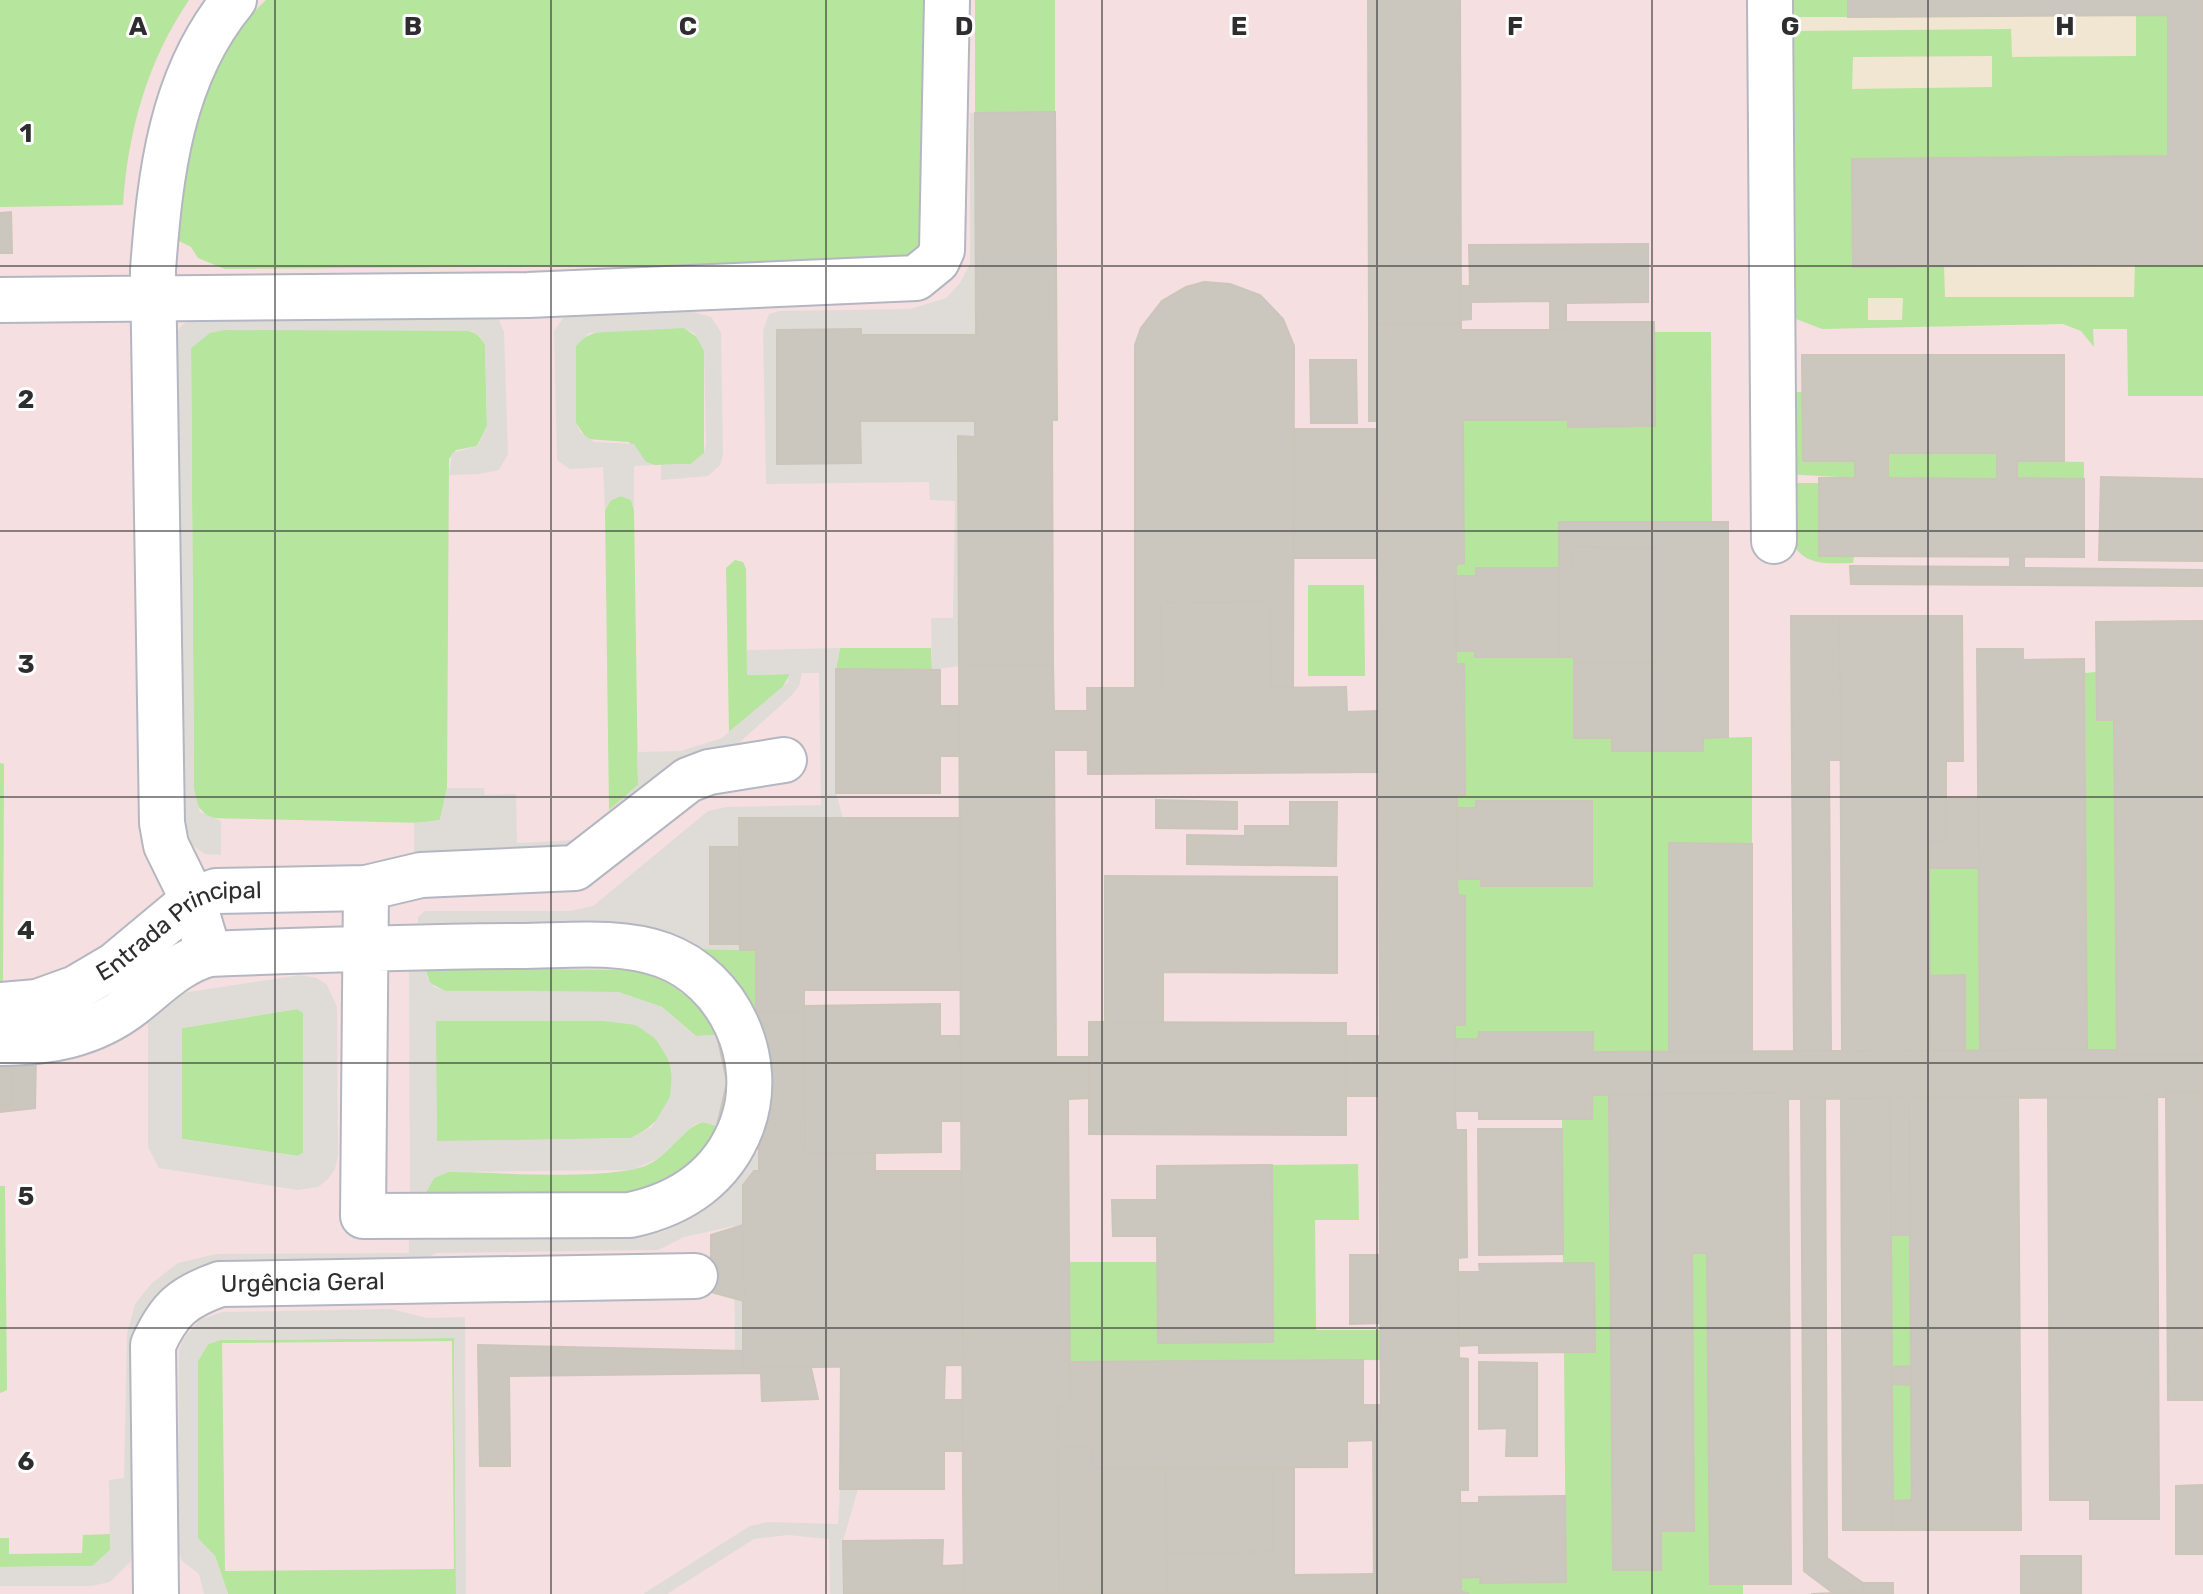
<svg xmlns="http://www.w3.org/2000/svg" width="2203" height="1594" font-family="Rubik,sans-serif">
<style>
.education{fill:#f0e6d1}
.medical{fill:#f5dfe0}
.green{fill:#b6e59e;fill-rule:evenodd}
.plaza{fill:#dfdcd8;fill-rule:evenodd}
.building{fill:#cbc7bf;stroke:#cbc5ba;stroke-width:2;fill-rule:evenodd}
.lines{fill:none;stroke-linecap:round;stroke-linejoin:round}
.minor-casing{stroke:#b4b7c1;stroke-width:48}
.minor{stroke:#fff;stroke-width:44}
.grid{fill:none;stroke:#2e2e2e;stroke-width:2;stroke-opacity:0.55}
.labels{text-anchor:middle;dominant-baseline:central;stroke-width:6;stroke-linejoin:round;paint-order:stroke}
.street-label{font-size:24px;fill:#2e2e2e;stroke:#fff}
.grid-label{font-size:26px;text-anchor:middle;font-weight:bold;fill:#2e2e2e;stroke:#fff;stroke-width:6;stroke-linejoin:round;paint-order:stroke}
</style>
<rect width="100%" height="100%" fill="#efe9e1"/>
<polygon class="education" points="1794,0 2203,0 2203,323 1822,329 1796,319"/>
<polygon class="medical" points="0,0 1794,0 1796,319 1822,329 2203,323 2203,1594 0,1594"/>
<g class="green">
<path d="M0,0H189C147,62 128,131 123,205L0,207Z"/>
<path d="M266,0H927L921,250L893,264L225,269L198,258L191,247L177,240C177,218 175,194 178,172C185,109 220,43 266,0Z"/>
<polygon points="975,0 1055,0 1055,112 975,113"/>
<rect x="1794" y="0" width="54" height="17"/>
<path d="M2136,15H2168V156L1852,159L1853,266H1944L1945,297H2134L2135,265L2203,264V396H2128L2127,329H2093L2094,347L2081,331L2063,324L1822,329L1796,319L1794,31L2011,29L2012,57L2136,56ZM1992,56V87L1852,89L1853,57ZM1868,298H1903L1902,320H1868Z"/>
<path d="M684,328L701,340L704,351V453L691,464L654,465L646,462L629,442L587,439L576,423V345C593,322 656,329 684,328Z"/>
<path d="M459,329C472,331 479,333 485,345L487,426L477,446L456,450L449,459L447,788L440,820L426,823L209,818L195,803L194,789L191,348L210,332L223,330Z"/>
<polygon points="1654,332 1711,332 1712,522 1560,522 1559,568 1476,568 1476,576 1456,576 1456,564 1464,563 1463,420 1568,420 1569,427 1654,426"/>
<polygon points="1785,392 1802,392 1803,461 1855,461 1855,478 1785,474"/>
<polygon points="1888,453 1997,453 1997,479 1888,478"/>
<polygon points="2017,461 2084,462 2084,479 2017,478"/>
<path d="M1792,483H1819L1854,556L1853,563C1830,563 1808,567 1794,546Z"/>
<polygon points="621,496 631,500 634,510 638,785 609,810 605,510 611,500"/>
<polygon points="735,560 743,562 746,569 747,675 790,674 782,688 729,732 726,568"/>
<polygon points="1308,585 1364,585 1365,676 1308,676"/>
<polygon points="840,648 931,648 932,670 836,669"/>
<polygon points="1457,651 1475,651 1476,657 1574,657 1574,738 1612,738 1613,751 1703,751 1703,738 1752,737 1752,844 1669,844 1669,1053 1592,1052 1592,1032 1479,1032 1478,1039 1456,1039 1455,1025 1465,1025 1465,896 1458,895 1457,879 1592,885 1591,801 1477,801 1476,808 1457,808 1457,795 1465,794 1464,664 1456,664"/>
<polygon points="2096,672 2097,720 2114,720 2117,1050 2087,1050 2085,673"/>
<polygon points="0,763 4,764 3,988 0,988"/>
<polygon points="1929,868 1979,868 1980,1051 1965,1051 1965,976 1930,976"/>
<polygon points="701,949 756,950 756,1012 735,979"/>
<path d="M425,968L635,970C673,981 698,1000 717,1035L696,1036L662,1007L618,992L445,991L430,983Z"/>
<polygon points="297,1009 303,1011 303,1153 298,1156 182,1139 182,1028"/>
<path d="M435,1021C479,1021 522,1021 566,1021C587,1021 613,1017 633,1024C657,1033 673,1057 672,1082C672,1109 654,1127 631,1138L437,1142Z"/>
<polygon points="1609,1094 1613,1570 1661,1570 1661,1531 1693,1531 1692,1253 1707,1253 1710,1584 1743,1584 1743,1594 1469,1594 1461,1591 1461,1578 1481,1577 1481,1583 1566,1582 1564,1352 1595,1351 1594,1264 1563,1264 1562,1119 1592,1119 1592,1095"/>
<path d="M703,1122L717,1126C697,1165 667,1185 624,1193L425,1194L434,1178L448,1172C498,1172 603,1181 645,1166C669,1157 680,1129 703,1122Z"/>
<polygon points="1358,1164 1359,1220 1315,1220 1316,1330 1381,1330 1381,1360 1070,1362 1069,1262 1157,1262 1158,1343 1272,1342 1272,1165"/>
<polygon points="0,1186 5,1186 7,1390 0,1393"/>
<polygon points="1891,1235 1910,1235 1910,1366 1892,1367"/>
<path d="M454,1338L456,1594H228L215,1556L198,1539V1361L208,1344L220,1340ZM452,1341L454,1569L225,1571L222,1343Z"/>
<polygon points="1892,1384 1911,1385 1912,1500 1892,1501"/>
<polygon points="110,1534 110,1550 93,1566 0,1567 0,1538 9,1538 9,1554 82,1553 83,1535"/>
</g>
<g class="plaza">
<polygon points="970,113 975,113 976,335 861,335 861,329 777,330 778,464 861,463 860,421 975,421 975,437 959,436 959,666 932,670 931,618 953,618 955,501 930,500 929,482 766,484 763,331 769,314 779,311 910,309 946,298 960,283 970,264"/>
<polygon points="484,309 498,318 504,332 508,454 499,470 479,474 449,475 452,453 478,446 487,426 485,345 481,337 472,331 223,330 210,333 191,348 194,789 200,812 221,821 221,855 205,854 185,840 179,827 171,342 181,326 197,315"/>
<polygon points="686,310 711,317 721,332 723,454 720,465 708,476 661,480 661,465 691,464 704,453 706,444 704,351 694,333 684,328 589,333 576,346 576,423 580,432 594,442 634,444 646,462 654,465 634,466 634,510 631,500 621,496 611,500 605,510 603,467 570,469 557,460 554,331 567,313"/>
<polygon points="840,648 836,669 836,793 843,818 740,818 740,950 701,949 678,936 632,925 418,923 418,917 425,911 569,911 593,906 708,811 727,807 821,805 819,673 802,673 799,686 791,696 740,742 589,847 414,857 414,823 440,820 447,788 484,788 485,795 516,794 517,843 577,840 638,785 637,752 681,751 722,738 788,682 789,674 747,675 747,650"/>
<path d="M424,958L427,978L434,987L445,991L618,992L662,1007L696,1036L717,1035L727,1082L717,1126L703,1122L695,1124L659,1158L632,1170L448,1172L434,1178L425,1194L410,1197L409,964ZM436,1021H603L636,1025L656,1039L668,1059L672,1072L670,1097L652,1127L631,1138L437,1141Z"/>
<path d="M300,975L317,978L327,985L337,1007L338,1155L335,1169L328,1179L318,1187L298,1190L159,1168L148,1147V1015L176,994ZM297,1009L303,1013V1153L297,1156L182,1139V1028Z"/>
<polygon points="759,1149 759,1171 754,1171 743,1185 743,1351 735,1351 734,1226 684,1237 658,1250 437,1253 409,1265 167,1298 136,1548 130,1562 110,1582 91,1586 0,1586 0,1567 92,1566 110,1550 109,1480 124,1478 127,1334 135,1304 152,1283 178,1263 216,1254 409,1253 409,1240 638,1237 665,1231 706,1209 737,1179"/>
<polygon points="391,1309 427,1318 465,1317 466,1594 456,1594 454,1338 220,1340 208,1344 198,1361 198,1538 215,1556 228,1594 204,1594 199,1574 182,1561 178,1552 179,1350 184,1338 200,1320 222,1312"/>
<polygon points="840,1489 858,1489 843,1541 844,1594 830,1594 829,1539 788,1535 754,1539 667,1594 643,1594 750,1526 767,1522 838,1524"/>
</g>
<g class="building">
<polygon points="1368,0 1460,0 1461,324 1369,324"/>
<polygon points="1848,0 2203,0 2203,264 1853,267 1852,159 2168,156 2168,15 1848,17"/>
<polygon points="1055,112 1057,420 1052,420 1053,666 959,666 958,436 975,437 975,421 860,421 861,463 777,464 777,330 861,329 861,335 976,335 975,113"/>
<polygon points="11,212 12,253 0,253 0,213"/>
<polygon points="1648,244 1648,302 1566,303 1566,330 1550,330 1550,301 1471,302 1471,319 1461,320 1461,286 1470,286 1469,245"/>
<polygon points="1204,282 1230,284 1260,295 1283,319 1294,346 1293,687 1271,688 1270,602 1161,603 1162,688 1135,688 1135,345 1141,328 1162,301 1186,287"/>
<polygon points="1566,322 1654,322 1655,426 1568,427 1568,420 1463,420 1464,563 1456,564 1456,664 1464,664 1465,795 1457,795 1457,879 1458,895 1465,896 1465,1025 1455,1025 1455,1111 1456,1130 1466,1130 1467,1257 1458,1258 1458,1272 1459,1358 1468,1359 1468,1490 1460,1490 1461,1591 1469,1594 1374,1594 1373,1421 1381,1420 1379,1096 1346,1096 1346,1036 1380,1036 1377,421 1369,421 1369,324 1461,324 1461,330 1566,330"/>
<path d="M1802,355H2064V461H2017V478L2084,479V557L1819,556V478H1855V461H1803ZM1888,453H1997V479L1888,478Z"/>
<polygon points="1310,360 1356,360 1357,423 1311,423"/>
<polygon points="1295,429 1377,429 1378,558 1294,558"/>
<polygon points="2101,477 2203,479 2203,561 2099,560"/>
<polygon points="1559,522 1728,522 1728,737 1703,738 1703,751 1612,751 1612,738 1574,738 1574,663 1656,663 1656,548 1571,547 1571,568 1559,568"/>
<polygon points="1571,547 1656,548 1656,663 1574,663 1574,657 1559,657 1559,568 1571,568"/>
<polygon points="2010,556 2024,556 2024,568 2203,570 2203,586 1851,584 1850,566 2010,567"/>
<polygon points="1476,568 1559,568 1559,657 1475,657 1475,651 1457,651 1456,576 1476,576"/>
<polygon points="1270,602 1271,688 1346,687 1347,712 1378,711 1379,772 1088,774 1087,688 1162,688 1161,603"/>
<polygon points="1791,616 1840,616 1842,760 1829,760 1831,1052 1794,1052"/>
<polygon points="1840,616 1962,616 1963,761 1946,761 1946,840 1929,841 1930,1051 1842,1052"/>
<polygon points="2203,621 2203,720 2097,720 2096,622"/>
<polygon points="1977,649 2023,649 2023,660 2084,659 2087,1050 1980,1051"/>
<polygon points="959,666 1053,666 1054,711 1088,711 1088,750 1054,750 1056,1057 1089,1057 1089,1098 1068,1099 1070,1407 1058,1407 1058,1491 963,1491"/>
<polygon points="836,669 940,670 940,706 959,706 959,756 940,756 940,793 836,793"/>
<polygon points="2114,720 2203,720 2203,1055 2117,1055"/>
<polygon points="1946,799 1978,799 1979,868 1929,868 1929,841 1946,840"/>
<polygon points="1156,800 1237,802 1237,829 1156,828"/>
<polygon points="1476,801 1592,801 1592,886 1481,886 1481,879 1457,879 1457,808 1476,808"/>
<polygon points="1290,802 1337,802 1336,866 1187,864 1187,835 1245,836 1245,826 1290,826"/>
<polygon points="739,818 959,818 960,990 804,990 804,1012 756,1012 756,950 740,950"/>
<polygon points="1669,843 1752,844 1752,1052 1669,1053"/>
<polygon points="710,847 739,847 740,944 710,944"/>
<polygon points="1105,876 1337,877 1337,973 1163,972 1163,1023 1105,1023"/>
<polygon points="1965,975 1965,1051 1930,1051 1930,976"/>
<polygon points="940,1004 940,1036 960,1036 961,1121 941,1121 941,1152 805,1154 804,1006"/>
<polygon points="756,1012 804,1012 805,1149 759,1149 717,1126 727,1082 717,1035"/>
<polygon points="1089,1022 1346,1023 1346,1135 1089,1134"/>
<polygon points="1479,1032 1593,1032 1592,1119 1479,1119 1479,1111 1455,1111 1456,1039 1478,1039"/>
<polygon points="2117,1050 2117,1055 2203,1055 2203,1092 2166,1093 2166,1097 1788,1099 1788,1093 1592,1095 1592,1052"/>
<polygon points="0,1055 36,1055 35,1108 0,1112"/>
<rect x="0" y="1065" width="13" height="39"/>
<polygon points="2203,1092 2203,1400 2168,1400 2166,1093"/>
<polygon points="1788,1093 1791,1584 1710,1584 1707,1253 1692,1253 1694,1531 1661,1531 1661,1570 1613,1570 1609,1094"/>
<polygon points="2157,1096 2159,1519 2090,1519 2090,1500 2050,1500 2048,1097"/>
<polygon points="2018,1097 2021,1530 1912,1530 1909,1098"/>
<polygon points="1801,1098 1825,1098 1827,1558 1863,1583 1863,1592 1832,1592 1804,1571"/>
<polygon points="1890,1098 1909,1098 1910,1235 1891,1235"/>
<polygon points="1890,1098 1893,1530 1843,1530 1841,1099"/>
<polygon points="1478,1129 1562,1129 1563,1254 1479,1255"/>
<polygon points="759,1149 805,1149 805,1154 875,1153 875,1171 961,1171 963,1365 743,1368 743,1185 754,1171 759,1171"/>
<polygon points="1272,1165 1273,1342 1158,1343 1157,1236 1113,1236 1112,1200 1157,1200 1157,1166"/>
<polygon points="743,1225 744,1301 711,1292 711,1235"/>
<polygon points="1350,1255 1380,1255 1381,1323 1350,1324"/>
<polygon points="1594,1263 1595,1352 1479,1353 1479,1345 1459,1346 1458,1272 1480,1272 1479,1264"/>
<polygon points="478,1345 743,1351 743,1368 811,1368 818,1399 762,1401 761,1373 509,1376 510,1466 480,1466"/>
<polygon points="1363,1360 1363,1405 1381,1405 1381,1420 1373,1421 1374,1440 1347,1441 1347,1467 1093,1468 1093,1446 1058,1446 1058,1407 1070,1407 1070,1362"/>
<polygon points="1479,1362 1537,1363 1537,1456 1506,1456 1507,1428 1479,1429"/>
<polygon points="841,1365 945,1365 944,1400 962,1400 963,1451 944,1451 944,1489 840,1489"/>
<polygon points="1910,1366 1911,1385 1892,1384 1892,1367"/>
<polygon points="1058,1446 1093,1446 1093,1468 1166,1468 1167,1594 1059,1594"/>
<polygon points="1166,1468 1273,1468 1273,1552 1167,1553"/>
<polygon points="1273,1468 1294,1468 1294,1575 1374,1574 1374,1594 1167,1594 1167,1553 1273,1552"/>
<polygon points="2203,1485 2203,1554 2176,1554 2176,1486"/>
<polygon points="963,1491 1058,1491 1059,1594 964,1594"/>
<polygon points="1565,1496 1566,1582 1480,1583 1481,1577 1461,1578 1460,1503 1479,1503 1479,1497"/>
<polygon points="1912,1500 1912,1530 1893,1530 1892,1501"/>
<polygon points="943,1540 942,1566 964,1565 964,1594 844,1594 843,1541"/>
<rect x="2021" y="1556" width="60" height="38"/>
<polygon points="1863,1583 1893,1583 1893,1594 1811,1594 1863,1592"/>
</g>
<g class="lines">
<g class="minor-casing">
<g id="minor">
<polyline points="1770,0 1774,541"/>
<polyline points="0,300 528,295 916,278 937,261 942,250 947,0"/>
<path d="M209,954L193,900L166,845L162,823L153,270C160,174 171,76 234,0"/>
<path id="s1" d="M0,1005L37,1002L76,988L115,965L193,900L216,891L366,888L421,875L575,868L688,780L709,772L784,760"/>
<path d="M0,1043C49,1042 92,1036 133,1004C157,985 179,962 209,954C312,950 415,947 519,946C565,946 619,939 663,955C729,979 766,1059 742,1125C723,1176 682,1204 630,1215L363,1216L366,888"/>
<path id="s2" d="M156,1594L153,1345C169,1309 183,1297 220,1284L695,1276"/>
</g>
</g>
<use href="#minor" class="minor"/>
</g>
<path class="grid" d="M275,0V1594M551,0V1594M826,0V1594M1102,0V1594M1377,0V1594M1652,0V1594M1928,0V1594M0,266H2203M0,531H2203M0,797H2203M0,1063H2203M0,1328H2203"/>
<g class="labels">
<g class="street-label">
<text stroke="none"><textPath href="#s1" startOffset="200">Entrada Principal</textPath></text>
<text stroke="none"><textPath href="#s2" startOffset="426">Urgência Geral</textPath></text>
</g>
</g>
<g class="grid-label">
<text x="138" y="35">A</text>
<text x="413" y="35">B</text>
<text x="688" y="35">C</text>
<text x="964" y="35">D</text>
<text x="1239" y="35">E</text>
<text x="1515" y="35">F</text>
<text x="1790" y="35">G</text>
<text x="2065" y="35">H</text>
<text x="26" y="142">1</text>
<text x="26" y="408">2</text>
<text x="26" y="673">3</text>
<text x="26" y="939">4</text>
<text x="26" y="1205">5</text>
<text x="26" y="1470">6</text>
</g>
</svg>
